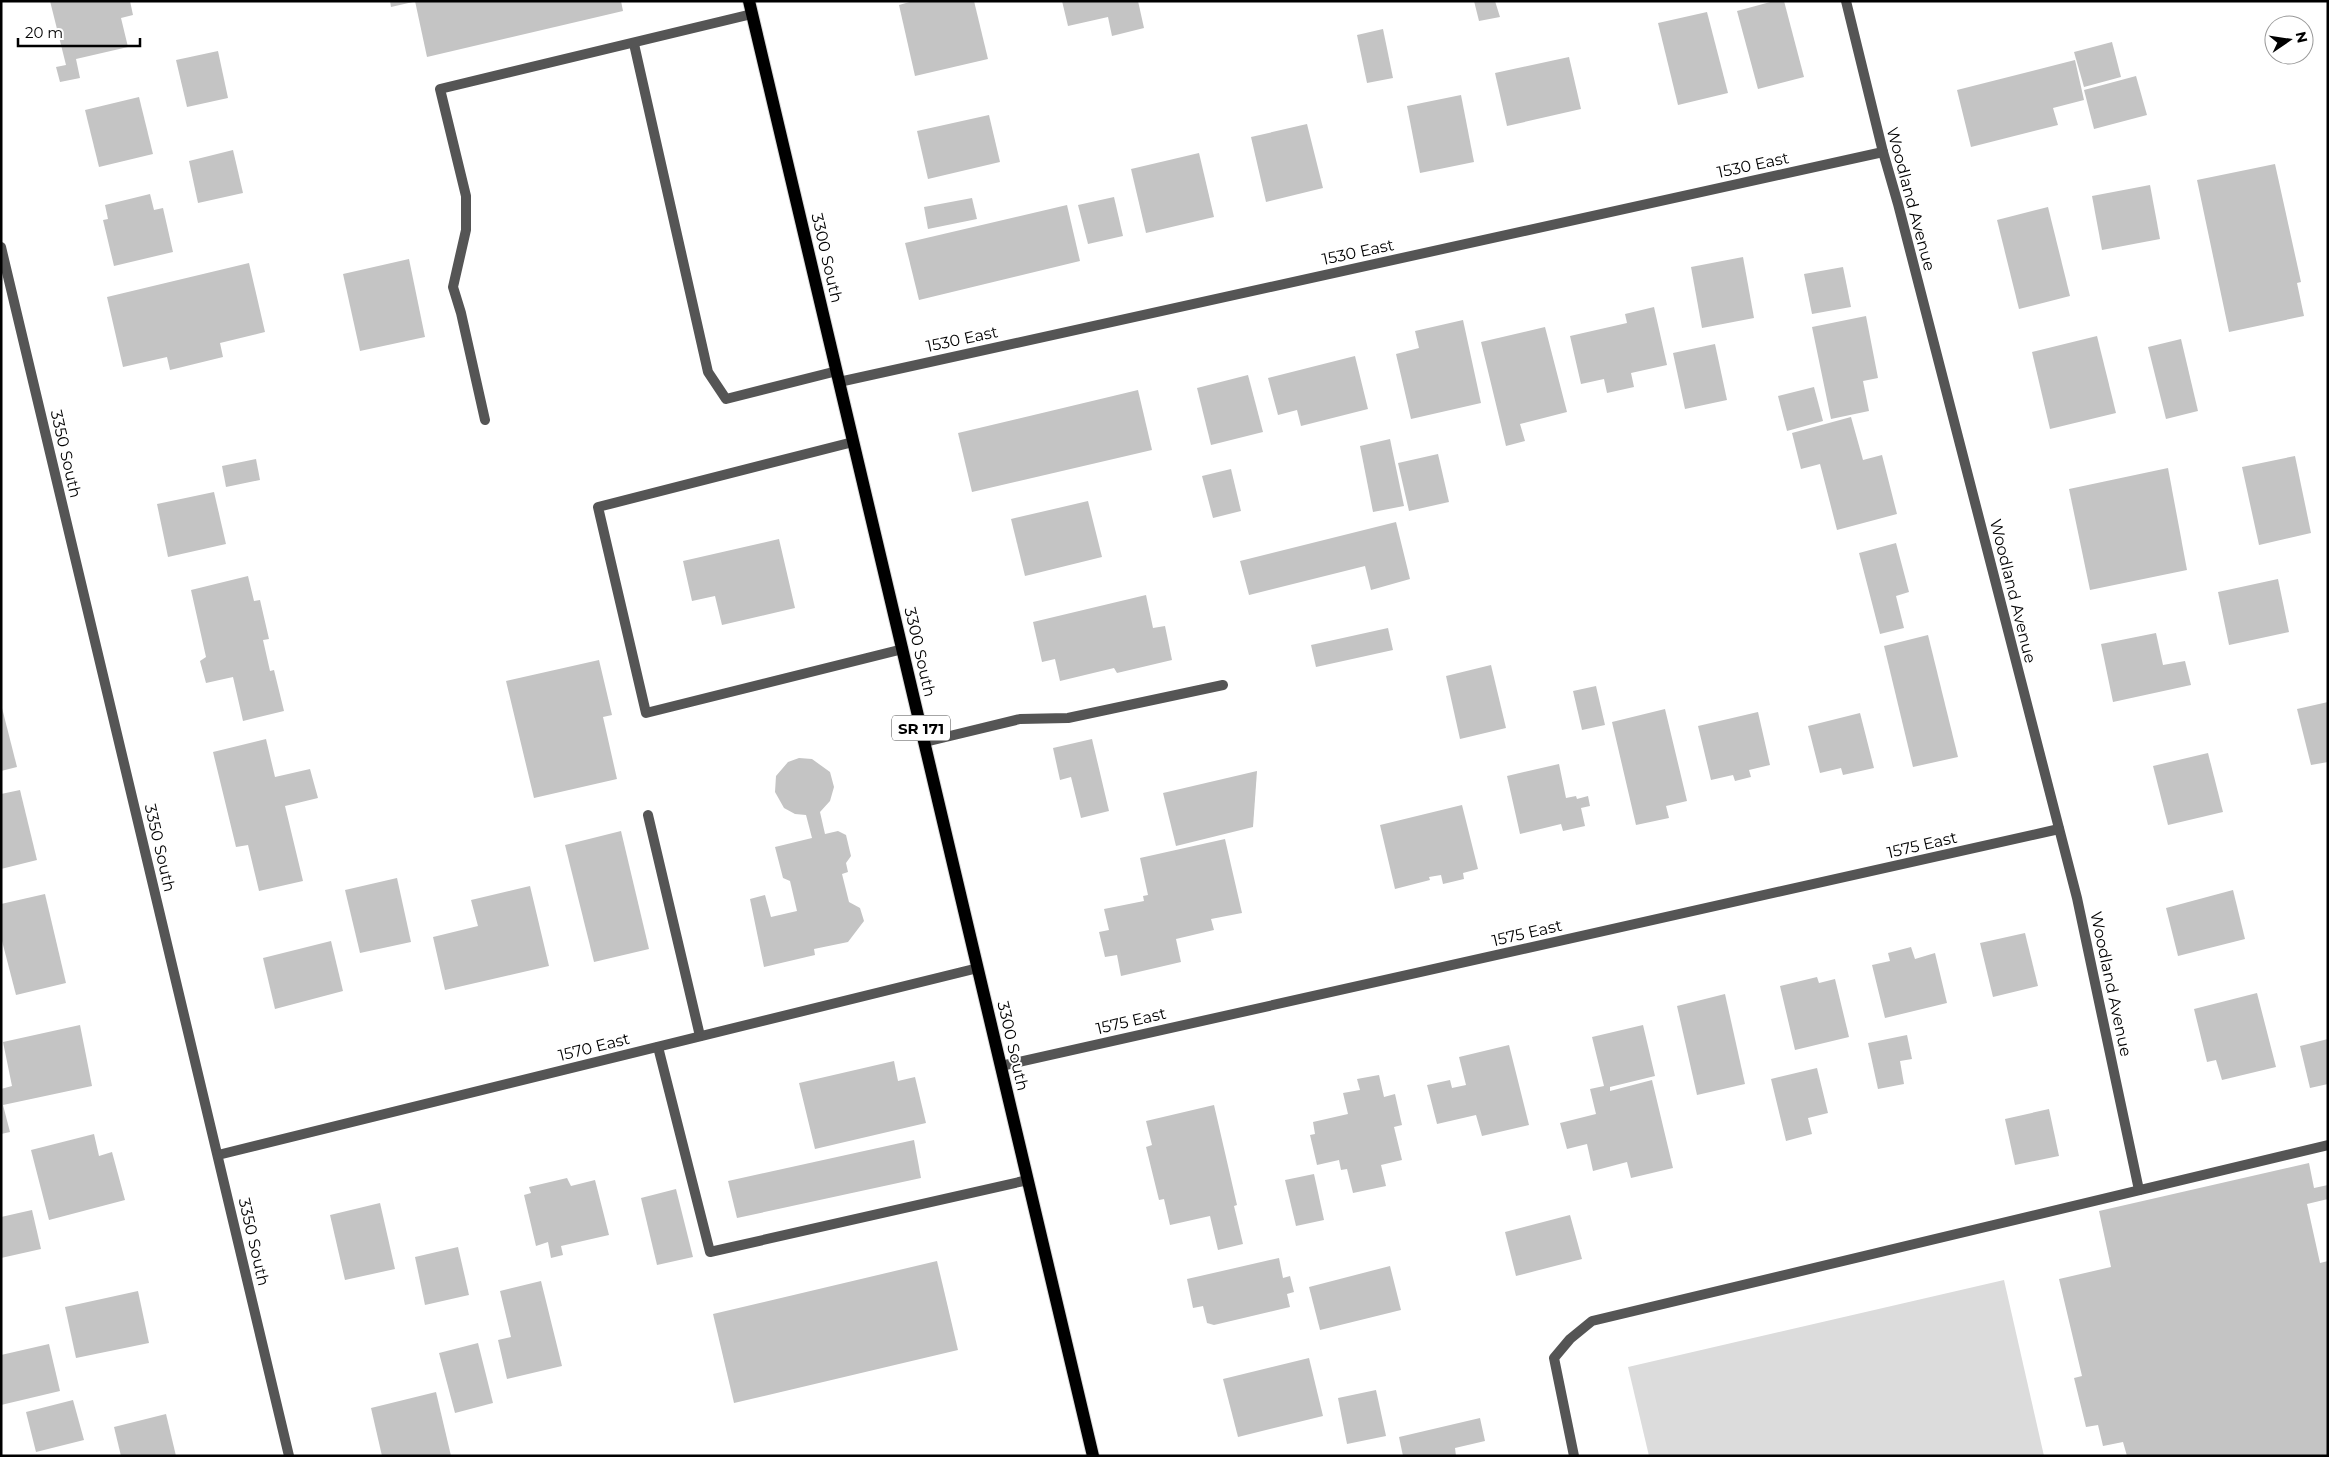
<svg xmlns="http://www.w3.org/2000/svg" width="2329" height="1457" font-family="Montserrat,sans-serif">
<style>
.green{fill:#dcdcdc}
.building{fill:#c4c4c4}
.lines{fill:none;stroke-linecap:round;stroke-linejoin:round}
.primary-casing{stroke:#dbdbdb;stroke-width:14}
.service{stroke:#555;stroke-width:10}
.minor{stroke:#555;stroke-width:10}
.primary{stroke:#000;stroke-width:12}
.labels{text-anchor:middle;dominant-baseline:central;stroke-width:4;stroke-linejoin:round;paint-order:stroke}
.shield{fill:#fff;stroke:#4c4c4c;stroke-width:1}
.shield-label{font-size:15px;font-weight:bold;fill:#000}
.street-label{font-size:16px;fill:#000;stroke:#fff}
</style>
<rect width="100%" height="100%" fill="#fff"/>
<polygon class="green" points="2004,1280 2044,1456 1649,1456 1628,1367"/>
<g class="building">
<polygon points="50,1 130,1 133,15 121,18 128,47 76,59 80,78 60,82 56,67 66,65"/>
<polygon points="390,1 413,1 413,2 391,7"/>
<polygon points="415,1 621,1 623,11 427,57"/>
<polygon points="913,1 974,1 988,59 915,76 899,5"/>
<polygon points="1062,1 1138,1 1144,28 1112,36 1108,17 1068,26"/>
<polygon points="1474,1 1495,1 1500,17 1479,21"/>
<polygon points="1774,1 1784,1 1804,77 1758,89 1737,11"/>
<polygon points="1707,12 1728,93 1678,105 1658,23"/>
<polygon points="1383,29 1393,78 1367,83 1357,35"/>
<polygon points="2112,42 2121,77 2084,87 2074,52"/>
<polygon points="218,51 228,98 187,107 176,60"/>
<polygon points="1569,57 1581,109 1507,126 1495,73"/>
<polygon points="2075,60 2084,100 2053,108 2058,125 1971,147 1957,90"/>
<polygon points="2136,76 2147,115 2094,129 2084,90"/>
<polygon points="1461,95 1474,162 1420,173 1407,106"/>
<polygon points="139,97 153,154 99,167 85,110"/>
<polygon points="989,115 1000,162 928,179 917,131"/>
<polygon points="1307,124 1323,188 1266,202 1251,137"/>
<polygon points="233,150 243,193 198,203 189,161"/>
<polygon points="1199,153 1214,217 1146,233 1131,169"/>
<polygon points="2275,164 2301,282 2297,283 2304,316 2229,332 2197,180"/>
<polygon points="2150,185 2160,239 2102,250 2092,196"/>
<polygon points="150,194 154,210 163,208 173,252 114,266 103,220 108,219 105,205"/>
<polygon points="1114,197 1123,236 1088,244 1078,205"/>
<polygon points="972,198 977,219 928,229 924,207"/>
<polygon points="1067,205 1080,261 919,300 905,243"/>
<polygon points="2048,207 2070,296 2019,309 1997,220"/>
<polygon points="1743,257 1754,318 1702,328 1691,267"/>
<polygon points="409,259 425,337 360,351 343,274"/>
<polygon points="249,263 265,332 220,343 223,357 170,370 167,357 123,367 107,297"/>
<polygon points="1843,267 1851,307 1812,314 1804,274"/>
<polygon points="1654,307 1667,365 1631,373 1634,387 1607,393 1604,379 1581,384 1570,336 1627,323 1625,314"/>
<polygon points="1866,316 1878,378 1863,381 1869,411 1831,419 1812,327"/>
<polygon points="1463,320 1481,403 1411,419 1396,354 1419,348 1415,331"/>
<polygon points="1545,327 1567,412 1520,424 1525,441 1506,446 1481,342"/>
<polygon points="2097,336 2116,413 2050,429 2032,352"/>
<polygon points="2181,339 2198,411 2166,419 2148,347"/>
<polygon points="1715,344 1727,400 1685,409 1673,353"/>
<polygon points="1355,356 1368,409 1301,426 1297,410 1278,415 1268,378"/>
<polygon points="1248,375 1263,432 1211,445 1197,388"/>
<polygon points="1814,387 1823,421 1787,431 1778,396"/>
<polygon points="1138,390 1152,450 972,492 958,433"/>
<polygon points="1851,417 1863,460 1882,455 1897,514 1837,530 1820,464 1801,469 1792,433"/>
<polygon points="1390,439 1404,506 1373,512 1360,446"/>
<polygon points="1438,454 1449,502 1409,511 1398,463"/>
<polygon points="2295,456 2311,533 2259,545 2242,467"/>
<polygon points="256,459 260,480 226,487 222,466"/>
<polygon points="2168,468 2187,570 2090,590 2069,489"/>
<polygon points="1231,469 1241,511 1213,518 1202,476"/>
<polygon points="214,492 226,544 168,557 157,504"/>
<polygon points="1088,501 1102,557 1025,576 1011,519"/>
<polygon points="1396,522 1410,579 1371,590 1365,566 1249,595 1240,561"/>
<polygon points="779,539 795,608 722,625 715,596 692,601 683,561"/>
<polygon points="1896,543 1909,592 1896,596 1904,628 1880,634 1859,553"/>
<polygon points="248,576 254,601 260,600 269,639 263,640 270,671 274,670 284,711 243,721 233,677 206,683 200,661 206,657 191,590"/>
<polygon points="2278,579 2289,632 2229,645 2218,592"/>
<polygon points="1146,595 1153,628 1165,626 1172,660 1117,673 1114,668 1060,681 1055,659 1042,662 1033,622"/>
<polygon points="1388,628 1393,650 1316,667 1311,645"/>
<polygon points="2156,633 2163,665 2185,661 2191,685 2113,702 2101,644"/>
<polygon points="1928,635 1958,757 1913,767 1884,646"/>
<polygon points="599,660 612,715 603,717 617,779 534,798 506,681"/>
<polygon points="1491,665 1506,728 1460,739 1446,676"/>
<polygon points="1596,686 1605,725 1582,730 1573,691"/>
<polygon points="2328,702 2328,762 2311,765 2297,709"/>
<polygon points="1,704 17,767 1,771"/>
<polygon points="1665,709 1687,801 1666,806 1669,818 1636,825 1612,722"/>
<polygon points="1758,712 1770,765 1749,770 1751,777 1735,781 1733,775 1711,780 1698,726"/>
<polygon points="1860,713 1874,768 1843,775 1841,768 1820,773 1808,726"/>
<polygon points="266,739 275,777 310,769 318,798 285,806 303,881 259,891 248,845 236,847 213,752"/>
<polygon points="1092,739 1109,811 1081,818 1071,777 1060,780 1053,748"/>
<polygon points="2208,753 2223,812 2168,825 2153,766"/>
<polygon points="799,758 812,759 830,772 834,787 830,801 820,812 825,834 838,831 846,835 851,856 846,863 848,872 842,874 849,902 860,908 864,921 848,942 814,949 815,955 764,967 750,899 765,895 771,917 797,911 790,881 783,878 775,847 812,838 806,815 795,814 784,808 775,792 776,776 788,762"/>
<polygon points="1559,764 1566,798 1576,796 1577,799 1588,796 1590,806 1581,808 1585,826 1563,831 1561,824 1520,834 1507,776"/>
<polygon points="1257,771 1253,827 1176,846 1163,793"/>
<polygon points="20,790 37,860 1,869 1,794"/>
<polygon points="1462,805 1478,869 1463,873 1464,879 1443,884 1441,875 1429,877 1430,880 1395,889 1380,825"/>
<polygon points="621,831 649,949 594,962 565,845"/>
<polygon points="1225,839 1242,913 1211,919 1214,930 1176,939 1181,962 1121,976 1117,955 1105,957 1099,932 1109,930 1104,909 1144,901 1143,896 1148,895 1140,858"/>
<polygon points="397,878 411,942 360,953 345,890"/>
<polygon points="530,886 549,966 445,990 433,937 478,926 471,900"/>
<polygon points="2233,890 2245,939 2178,956 2166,908"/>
<polygon points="45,894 66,983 16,995 1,937 1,904"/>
<polygon points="2025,933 2038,986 1993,997 1980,943"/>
<polygon points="331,941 343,991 275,1009 263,958"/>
<polygon points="1911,947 1915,959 1935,953 1947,1003 1885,1018 1872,965 1890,961 1888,953"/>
<polygon points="1817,977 1819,983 1835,979 1849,1037 1795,1050 1780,986"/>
<polygon points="2257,993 2276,1067 2222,1080 2216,1060 2207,1062 2194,1009"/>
<polygon points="1725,994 1745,1084 1697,1095 1677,1006"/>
<polygon points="80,1025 92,1086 3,1105 10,1132 1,1134 1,1089 12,1086 3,1042"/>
<polygon points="1643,1025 1655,1076 1610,1087 1610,1091 1652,1080 1673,1168 1631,1178 1627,1162 1593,1171 1587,1144 1567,1149 1560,1123 1596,1114 1590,1089 1604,1086 1592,1037"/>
<polygon points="1907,1035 1912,1059 1900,1061 1904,1084 1878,1089 1868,1043"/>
<polygon points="2328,1039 2328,1084 2310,1088 2300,1046"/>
<polygon points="1509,1045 1529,1125 1482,1136 1476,1115 1437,1124 1427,1085 1450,1080 1452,1088 1466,1085 1459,1057"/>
<polygon points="894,1061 898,1081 915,1077 926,1123 815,1149 799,1083"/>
<polygon points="1817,1068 1828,1113 1808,1118 1812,1134 1786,1141 1771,1079"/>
<polygon points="1379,1075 1384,1097 1395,1094 1402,1125 1394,1127 1402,1160 1381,1165 1386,1186 1353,1193 1347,1169 1341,1170 1339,1160 1317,1165 1310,1135 1315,1134 1313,1122 1348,1114 1343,1093 1360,1090 1357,1079"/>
<polygon points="1214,1105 1237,1205 1234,1206 1243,1244 1218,1250 1210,1216 1170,1225 1164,1199 1159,1200 1146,1147 1152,1145 1146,1121"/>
<polygon points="2049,1109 2059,1156 2015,1165 2005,1119"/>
<polygon points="94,1134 99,1156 112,1152 125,1200 49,1220 31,1150"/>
<polygon points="914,1140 921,1178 737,1218 728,1181"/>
<polygon points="2309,1163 2314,1188 2328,1185 2328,1199 2307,1204 2320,1263 2328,1261 2328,1456 2127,1456 2123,1442 2103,1446 2098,1425 2086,1427 2074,1378 2082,1376 2059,1279 2111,1267 2099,1211"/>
<polygon points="1314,1174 1324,1220 1296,1226 1285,1180"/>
<polygon points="567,1178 571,1186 595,1180 609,1235 561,1246 563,1255 551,1258 548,1242 536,1246 524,1195 531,1193 529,1187"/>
<polygon points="676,1189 693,1257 657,1265 641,1198"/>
<polygon points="380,1203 395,1269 345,1280 330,1215"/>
<polygon points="32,1210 41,1249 1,1258 1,1217"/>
<polygon points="1570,1215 1582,1259 1516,1276 1505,1232"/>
<polygon points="458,1247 469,1295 425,1305 415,1257"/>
<polygon points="1279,1258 1283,1278 1290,1276 1294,1292 1287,1294 1290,1307 1214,1325 1207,1323 1203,1306 1193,1308 1187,1279"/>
<polygon points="937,1261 958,1350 734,1403 713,1314"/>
<polygon points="1390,1266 1401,1310 1320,1330 1309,1287"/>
<polygon points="541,1281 562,1366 507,1379 498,1340 511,1337 500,1291"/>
<polygon points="138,1291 149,1343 76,1358 65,1307"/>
<polygon points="478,1343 493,1403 455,1413 439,1353"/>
<polygon points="49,1344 60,1391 1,1405 1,1355"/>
<polygon points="1309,1358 1323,1416 1238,1437 1223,1379"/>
<polygon points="1376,1390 1386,1436 1347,1444 1338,1398"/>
<polygon points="436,1392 451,1456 382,1456 371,1408"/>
<polygon points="73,1400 84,1440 36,1452 26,1412"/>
<polygon points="166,1414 176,1456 121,1456 114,1427"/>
<polygon points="1480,1418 1485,1441 1455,1448 1456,1456 1403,1456 1399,1437"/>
</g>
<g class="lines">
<g class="primary-casing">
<polyline id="primary" points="749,1 1093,1456"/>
</g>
<g class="service">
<polyline points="634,44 708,372 726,399 837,371"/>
<polyline points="485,420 461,313 453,287 466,230 466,196 440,89 752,14"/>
<polyline points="853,442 598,507 646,713 903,649"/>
<polyline points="925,742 1020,719 1068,718 1223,685"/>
<polyline points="648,815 700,1036"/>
<polyline points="658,1047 710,1252 1028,1180"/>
<polyline points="1574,1456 1554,1358 1570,1339 1592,1321 2328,1145"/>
</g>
<g class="minor">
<polyline points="1846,1 1883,152 1898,204 2077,898 2139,1190"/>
<polyline points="1,247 289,1456"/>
<polyline points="839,382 1883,152"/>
<polyline points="1001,1066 2059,829"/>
<polyline points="218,1155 978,968"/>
</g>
<use href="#primary" class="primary"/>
</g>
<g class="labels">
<rect class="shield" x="892" y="715.5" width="58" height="25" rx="4"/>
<g class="shield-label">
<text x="921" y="728">SR 171</text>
</g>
<g class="street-label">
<text transform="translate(1753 165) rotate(-12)">1530 East</text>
<text transform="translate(1911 199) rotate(75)">Woodland Avenue</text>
<text transform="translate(1358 252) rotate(-12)">1530 East</text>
<text transform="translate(827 258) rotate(77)">3300 South</text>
<text transform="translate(962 339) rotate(-12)">1530 East</text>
<text transform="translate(66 454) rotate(77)">3350 South</text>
<text transform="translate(2013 591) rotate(76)">Woodland Avenue</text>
<text transform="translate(920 652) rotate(77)">3300 South</text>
<text transform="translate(1922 845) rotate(-13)">1575 East</text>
<text transform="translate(160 848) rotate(77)">3350 South</text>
<text transform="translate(1527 933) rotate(-13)">1575 East</text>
<text transform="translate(2111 984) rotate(78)">Woodland Avenue</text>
<text transform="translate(1131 1021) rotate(-13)">1575 East</text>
<text transform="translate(1013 1046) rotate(77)">3300 South</text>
<text transform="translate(594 1047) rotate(-14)">1570 East</text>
<text transform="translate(254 1242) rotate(77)">3350 South</text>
</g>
</g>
<rect width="2329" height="1457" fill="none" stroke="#000000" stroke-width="5"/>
<g transform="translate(2289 40) rotate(77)"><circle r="24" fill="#ffffff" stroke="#999999"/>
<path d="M0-4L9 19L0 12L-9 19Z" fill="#000000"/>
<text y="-8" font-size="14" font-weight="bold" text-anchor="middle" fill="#000000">N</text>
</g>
<path d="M18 38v8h122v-8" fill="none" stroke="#000000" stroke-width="2.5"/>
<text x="25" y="38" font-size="15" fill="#000000" stroke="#ffffff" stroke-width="4" paint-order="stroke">20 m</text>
</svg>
